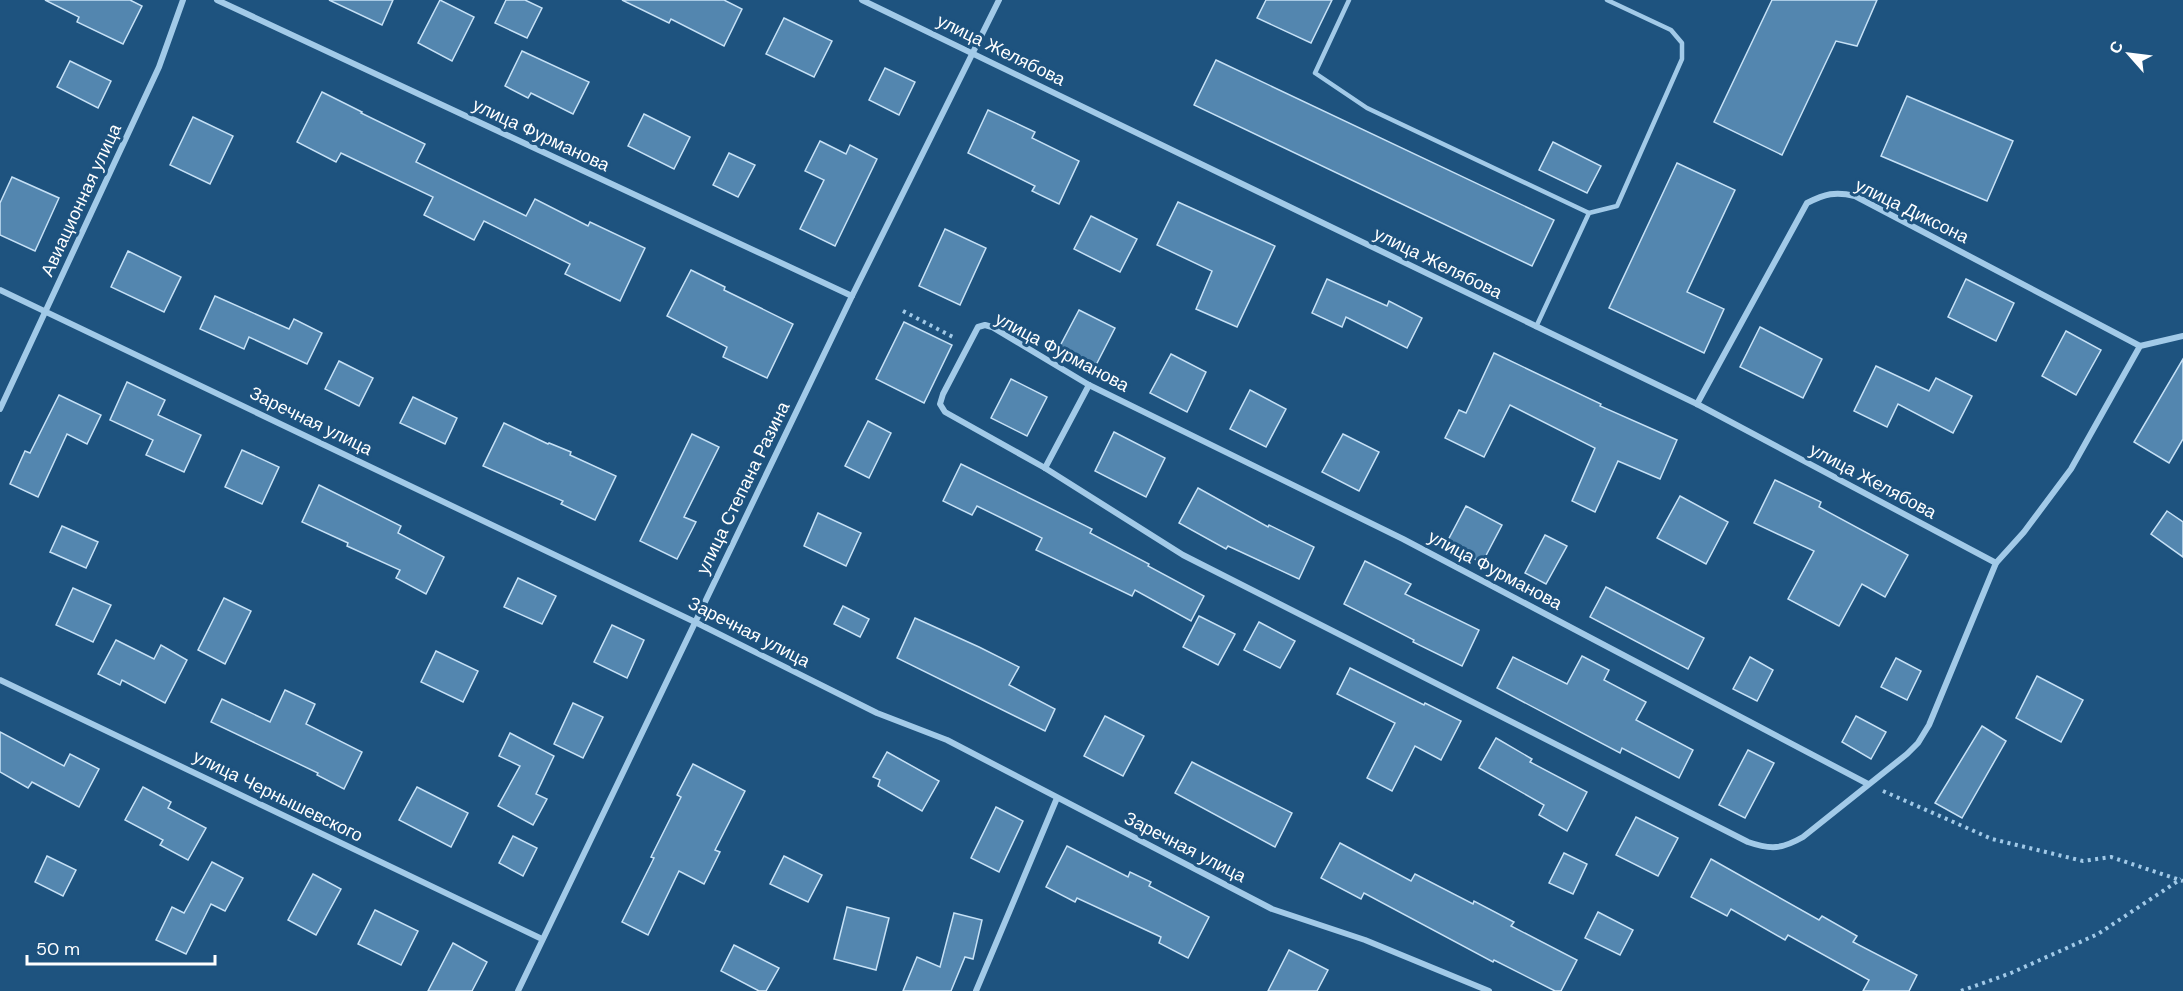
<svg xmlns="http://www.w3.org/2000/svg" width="2183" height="991" font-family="'DM Sans',sans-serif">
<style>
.building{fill:#5386af;stroke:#c6e1f6;stroke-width:1.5}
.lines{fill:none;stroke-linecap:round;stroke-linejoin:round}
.path{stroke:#a2cae8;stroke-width:4;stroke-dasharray:3 4.5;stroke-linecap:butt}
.lane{stroke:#a2cae8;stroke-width:4.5}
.street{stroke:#a2cae8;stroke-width:6}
.labels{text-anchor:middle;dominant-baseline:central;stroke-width:6;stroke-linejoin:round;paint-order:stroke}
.street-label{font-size:18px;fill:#fff;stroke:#1e537f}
</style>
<rect width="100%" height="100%" fill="#1e537f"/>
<g class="building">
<polygon points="45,0 130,0 142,6 123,44 77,22 79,17"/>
<polygon points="329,0 393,0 382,25"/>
<polygon points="440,0 474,17 452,61 418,43"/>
<polygon points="506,0 525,0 542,8 527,38 495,23"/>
<polygon points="622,0 724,0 742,9 724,46 671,19 669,23"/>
<polygon points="1266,0 1332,0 1311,43 1257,18"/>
<polygon points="1772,0 1877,0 1857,46 1836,41 1782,155 1714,122"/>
<polygon points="784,18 832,41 814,77 766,54"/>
<polygon points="522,51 589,82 573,114 531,93 528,98 505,86"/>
<polygon points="1216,60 1554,220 1532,266 1194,105"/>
<polygon points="70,61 111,81 98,108 57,87"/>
<polygon points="885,68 915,82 899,115 869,100"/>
<polygon points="322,92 362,112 361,113 425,144 416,162 526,216 535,199 588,226 590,222 645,248 620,301 565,274 570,264 484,221 474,240 424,215 433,197 341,153 336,162 297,142"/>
<polygon points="1907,96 2013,141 1987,201 1881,156"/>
<polygon points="988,110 1035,132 1032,138 1079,161 1059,204 1032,191 1035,186 968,153"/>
<polygon points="644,114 690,137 674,169 628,146"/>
<polygon points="193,117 233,136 210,184 170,165"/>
<polygon points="820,141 846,154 850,145 877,159 835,246 800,229 824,180 805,171"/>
<polygon points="1553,142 1601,166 1587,193 1539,170"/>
<polygon points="729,153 755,165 738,197 713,185"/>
<polygon points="1677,163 1735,190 1687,292 1724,309 1704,353 1609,308"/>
<polygon points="12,177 59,198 35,251 0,235 0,203"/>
<polygon points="1178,202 1275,246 1237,327 1196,309 1212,271 1157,245"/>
<polygon points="1091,216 1137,239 1120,272 1074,249"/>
<polygon points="945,229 986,248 960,305 919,286"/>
<polygon points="128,251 181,277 164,312 111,287"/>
<polygon points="691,270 725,287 724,290 793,324 767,378 723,357 727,347 667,316"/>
<polygon points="1327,279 1387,306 1389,301 1422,318 1407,348 1346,317 1342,327 1312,313"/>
<polygon points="1966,279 2014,303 1996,341 1948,317"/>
<polygon points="215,296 289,329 294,319 322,333 307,364 249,337 244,349 200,329"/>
<polygon points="1079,310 1115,328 1095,367 1059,348"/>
<polygon points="904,322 952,345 924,403 876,379"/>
<polygon points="1760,327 1822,359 1803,398 1740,367"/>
<polygon points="2066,331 2101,350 2076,395 2042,376"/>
<polygon points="1494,353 1601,404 1600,406 1677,440 1660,479 1618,461 1595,512 1572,501 1595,448 1510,405 1484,457 1445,438 1459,410 1466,413"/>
<polygon points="1171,354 1206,372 1187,412 1150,393"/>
<polygon points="2183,359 2183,439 2169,463 2134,442"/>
<polygon points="339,361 373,378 359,406 325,389"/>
<polygon points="1876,366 1929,391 1936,378 1972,396 1953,433 1898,404 1887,427 1854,411"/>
<polygon points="1011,379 1047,397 1027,436 991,418"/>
<polygon points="127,382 165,400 158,415 201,435 184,472 146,455 153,440 110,420"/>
<polygon points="1250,390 1286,409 1266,447 1230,429"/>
<polygon points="59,395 101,415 87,444 67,434 38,497 10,484 25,451 30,453"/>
<polygon points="413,397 457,418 445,444 400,423"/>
<polygon points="868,421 891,433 869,478 845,466"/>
<polygon points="504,423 548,444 549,443 571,452 570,455 616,476 595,520 561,504 563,501 483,466"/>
<polygon points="1114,432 1165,458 1146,497 1095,471"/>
<polygon points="692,434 719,447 684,517 696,522 677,559 640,541"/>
<polygon points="1343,434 1379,452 1359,491 1322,472"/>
<polygon points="242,450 279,467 262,504 225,487"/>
<polygon points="961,464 1092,529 1090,533 1149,564 1148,566 1204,596 1191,621 1135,590 1132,596 1036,550 1042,538 977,506 972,515 943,501"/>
<polygon points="1775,480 1821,502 1819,507 1908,555 1885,597 1862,584 1839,626 1788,599 1814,551 1754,523"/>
<polygon points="319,485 401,526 398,533 444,557 426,594 396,578 400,570 347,546 348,543 302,522"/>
<polygon points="1198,488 1268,527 1269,525 1314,547 1299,579 1228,546 1226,549 1179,523"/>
<polygon points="1680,496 1728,522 1706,564 1657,538"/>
<polygon points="1466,506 1502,525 1482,563 1446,544"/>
<polygon points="2167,511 2183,522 2183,557 2151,534"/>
<polygon points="818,513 861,533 846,566 804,546"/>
<polygon points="62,526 98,542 86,568 50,552"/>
<polygon points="1545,535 1567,546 1546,584 1525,573"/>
<polygon points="1365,561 1411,584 1405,594 1479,630 1462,666 1413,642 1414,640 1344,604"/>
<polygon points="518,578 556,596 542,624 504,607"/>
<polygon points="1606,587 1704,638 1688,669 1590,617"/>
<polygon points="73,588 111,605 93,642 56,625"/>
<polygon points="224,598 251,611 225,664 198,650"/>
<polygon points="843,606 869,619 860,637 834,624"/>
<polygon points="1199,616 1235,634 1218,665 1183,647"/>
<polygon points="915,618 979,647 1019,667 1009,685 1055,709 1045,731 897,658"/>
<polygon points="1259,622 1295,641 1280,668 1244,650"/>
<polygon points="612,625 644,640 627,678 594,662"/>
<polygon points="116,640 154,659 161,645 187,660 165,703 122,680 120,685 98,674"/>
<polygon points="436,651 478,671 463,702 421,682"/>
<polygon points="1582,656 1609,670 1604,680 1646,702 1636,720 1693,750 1679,778 1622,748 1620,753 1497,688 1513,657 1567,684"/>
<polygon points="1750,657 1773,670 1757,701 1733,689"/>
<polygon points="1896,658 1921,671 1907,700 1881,687"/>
<polygon points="1350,668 1424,705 1425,703 1461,721 1441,760 1415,746 1392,791 1367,778 1395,723 1337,694"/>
<polygon points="2037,676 2083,700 2061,742 2016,718"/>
<polygon points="285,690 315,704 306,724 362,752 344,789 317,775 318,773 211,722 222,699 270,722"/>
<polygon points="573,703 603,717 583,758 554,744"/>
<polygon points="1105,716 1144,736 1123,776 1084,756"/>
<polygon points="1856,716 1886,732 1871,759 1842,742"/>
<polygon points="1982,726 2006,741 1962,818 1935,803"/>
<polygon points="0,732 64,766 70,754 99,769 79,807 32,782 28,788 0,772"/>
<polygon points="510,733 554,756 536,794 547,799 533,825 498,806 520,766 499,756"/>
<polygon points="1496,738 1532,759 1530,762 1587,792 1567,831 1539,815 1544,805 1479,768"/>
<polygon points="1748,750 1774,763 1745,818 1719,805"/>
<polygon points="887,752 939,781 922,811 878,786 880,780 873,777"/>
<polygon points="1192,762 1292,813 1275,847 1175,793"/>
<polygon points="693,764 745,791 715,850 720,852 704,884 679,871 648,935 622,922 654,858 651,857 681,797 677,795"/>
<polygon points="143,787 171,802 168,808 206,828 188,860 160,845 163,840 125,820"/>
<polygon points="417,787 468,813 451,847 399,820"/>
<polygon points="996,807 1023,821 999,872 971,858"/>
<polygon points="1636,817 1678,838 1658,876 1616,855"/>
<polygon points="513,836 537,848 523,876 499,863"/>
<polygon points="1340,843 1411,881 1415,874 1473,904 1474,901 1514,922 1511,926 1577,960 1561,991 1555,991 1494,960 1493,962 1364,893 1361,899 1321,878"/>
<polygon points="1067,846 1128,877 1130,872 1151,882 1149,886 1209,917 1188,958 1159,943 1161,937 1077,898 1075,902 1046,887"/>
<polygon points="1564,853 1587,864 1573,894 1549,883"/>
<polygon points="47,856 76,870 63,896 35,882"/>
<polygon points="784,856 822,875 808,902 770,884"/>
<polygon points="1711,859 1819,920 1822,916 1857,936 1853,942 1917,975 1909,991 1863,991 1869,980 1788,935 1785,940 1731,909 1727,916 1691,897"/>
<polygon points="212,862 243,878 225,911 211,904 186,954 156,940 172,907 184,913"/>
<polygon points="313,874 341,889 316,935 288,920"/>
<polygon points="847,907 889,918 876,970 834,959"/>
<polygon points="375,910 418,931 401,965 358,944"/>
<polygon points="1598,912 1633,930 1620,955 1585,938"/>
<polygon points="954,913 982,920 973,959 965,957 951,991 903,991 917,957 940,967"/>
<polygon points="453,943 487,962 472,991 428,991"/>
<polygon points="734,945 779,968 766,991 759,991 721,971"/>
<polygon points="1289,950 1328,970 1317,991 1268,991"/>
</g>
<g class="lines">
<g class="path">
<polyline points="903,311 953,337 954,335"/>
<polyline points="1883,791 1992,839 2083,861 2111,857 2183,881"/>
<polyline points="1961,991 2011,973 2098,934 2181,879"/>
</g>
<g class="lane">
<polyline points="1349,0 1315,73 1367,108 1589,213 1617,206 1682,59 1682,43 1671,30 1607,0"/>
<polyline points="1536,327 1589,213"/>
</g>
<g class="street">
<polyline points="217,0 852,296"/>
<polyline points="862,0 1697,404 1996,563"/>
<polyline points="0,290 695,622 877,713 947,740 1272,909 1365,940 1489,991"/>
<path d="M1697,404L1807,203C1825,194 1835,191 1855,196L2140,346"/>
<polyline points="0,409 159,67 183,0"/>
<polyline points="1045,468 1089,385"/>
<polyline points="0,680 542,939"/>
<path d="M1868,784L1403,539L1089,385L992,327L985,325L978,327L943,394L940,404L945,412L1045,468L1183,555L1748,842C1771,850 1782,849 1803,837L1907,754L1918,743L1929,725L1996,563L2024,532L2071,469L2140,346L2183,336"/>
<polyline points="518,991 852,296 999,0"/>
<polyline points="976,991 1057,798"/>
</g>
</g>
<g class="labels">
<g class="street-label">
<text transform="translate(1001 50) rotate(26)">улица Желябова</text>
<text transform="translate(541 135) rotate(25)">улица Фурманова</text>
<text transform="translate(81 200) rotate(-65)">Авиационная улица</text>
<text transform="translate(1912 211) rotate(26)">улица Диксона</text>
<text transform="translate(1438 263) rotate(26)">улица Желябова</text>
<text transform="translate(1062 352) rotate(28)">улица Фурманова</text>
<text transform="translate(311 421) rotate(26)">Заречная улица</text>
<text transform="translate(1873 481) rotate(28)">улица Желябова</text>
<text transform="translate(743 488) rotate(-64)">улица Степана Разина</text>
<text transform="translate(1495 570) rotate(28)">улица Фурманова</text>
<text transform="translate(749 632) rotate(27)">Заречная улица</text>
<text transform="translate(278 796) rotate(26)">улица Чернышевского</text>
<text transform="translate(1185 847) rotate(27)">Заречная улица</text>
</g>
</g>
<g transform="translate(2129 54) rotate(298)" stroke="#1e537f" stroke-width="4.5" paint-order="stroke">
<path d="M0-4.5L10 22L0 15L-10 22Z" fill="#ffffff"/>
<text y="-9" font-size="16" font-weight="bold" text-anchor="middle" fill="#ffffff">С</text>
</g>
<path d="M27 955v9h188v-9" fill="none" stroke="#ffffff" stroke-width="3"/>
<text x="36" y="955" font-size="18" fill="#ffffff" stroke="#1e537f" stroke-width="4.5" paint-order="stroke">50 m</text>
</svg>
